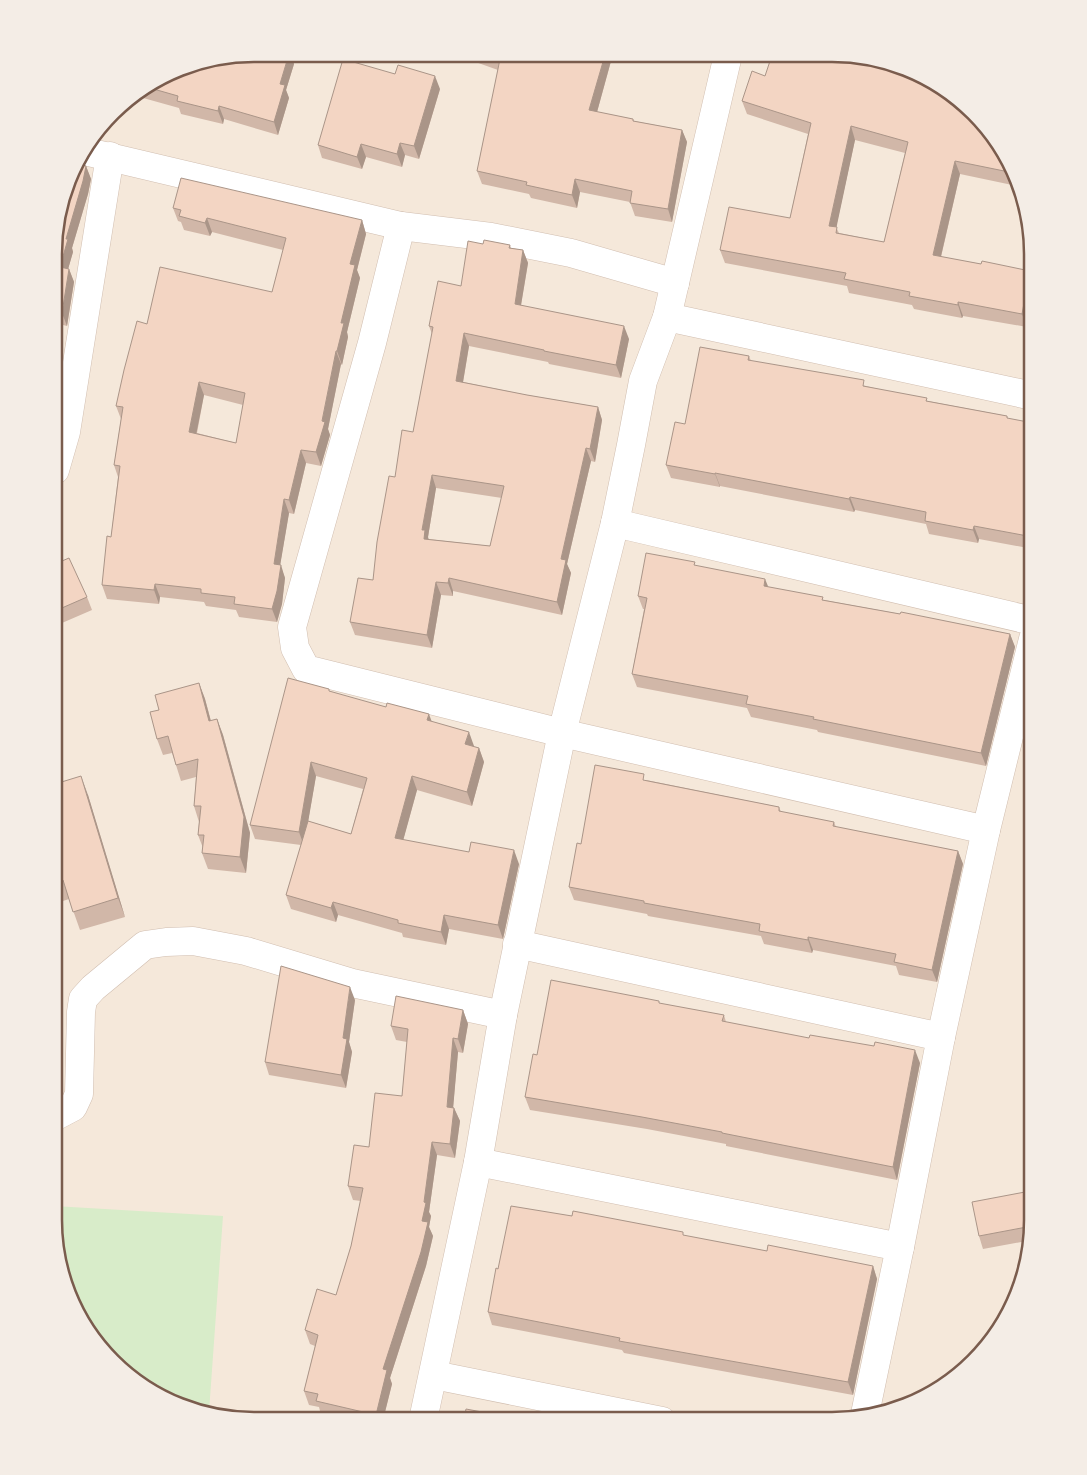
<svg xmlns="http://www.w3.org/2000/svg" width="1087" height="1475" font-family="'IBM Plex Sans',sans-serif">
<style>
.residential{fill:#f5e8da}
.garden{fill:#d8ecc9}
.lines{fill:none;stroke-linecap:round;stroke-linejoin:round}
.street-casing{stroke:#d1beb0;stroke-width:29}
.street{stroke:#fff;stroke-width:28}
.wall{fill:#d1b7a8;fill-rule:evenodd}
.shaded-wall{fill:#aa9588}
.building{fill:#f3d5c3;stroke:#aa9588;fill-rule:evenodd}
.rim{fill:none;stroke:#7a5c4d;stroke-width:2.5}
</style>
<rect width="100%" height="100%" fill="#fdf6ec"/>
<polygon class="residential" points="255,54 859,56 944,88 1012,166 1033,255 1033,1234 1022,1285 999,1332 965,1371 921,1400 832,1421 229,1420 143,1387 104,1353 75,1309 54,1220 56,228 81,155 122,103 190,65"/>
<polygon class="garden" points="54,1206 223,1216 209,1412 143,1387 104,1353 75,1309 54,1220"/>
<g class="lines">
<g class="street-casing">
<g id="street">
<polyline points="84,151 401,226"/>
<polyline points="675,283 571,253 491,237 401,226 372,343 292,627 295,648 306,669 562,733 986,830"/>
<polyline points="667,317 1033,396"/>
<polyline points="55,470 66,432 110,156"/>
<polyline points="615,523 1033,621"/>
<polyline points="517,944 941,1037"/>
<polyline points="54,1117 73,1107 79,1094 81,1012 83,999 93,988 145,945 166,942 193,941 246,951 352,983 503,1015"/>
<polyline points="478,1162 900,1247"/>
<polyline points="434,1375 662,1421"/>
<polyline points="865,1414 900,1247 941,1037 986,830 1033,639"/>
<polyline points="423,1420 478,1162 503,1015 562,733 615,523 631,445 643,381 667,317 728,55"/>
</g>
</g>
<use href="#street" class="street"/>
</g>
<g class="wall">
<polygon points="255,54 290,54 294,64 286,90 289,98 278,135 224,119 223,124 181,114 179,108 136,96 190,65"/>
<polygon points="453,54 609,55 611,61 597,112 633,119 634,121 682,130 687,142 672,222 635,216 630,202 580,192 577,208 531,198 529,194 482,184 477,171 498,70"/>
<path d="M865,58V59L1012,166L1017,186L960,174L941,257L981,264L1030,271L1033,279V295L1027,327L963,316L962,318L914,309L912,305L849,293L847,286L725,263L720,250L790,218L808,134L747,114L742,101L765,76ZM855,140L905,153L884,242L839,233L836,227Z"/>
<polygon points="440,89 419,159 405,155 402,167 366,157 362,169 322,158 318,145"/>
<polygon points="86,166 91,179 88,194 72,248 73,252 68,269 69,269 74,282 67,326 55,323 56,228"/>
<path d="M173,208L362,220L366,234L357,270L360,278L347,332L348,337L342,365L341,364L328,429L330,435L321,466L306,463L294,514L289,513L280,565L285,578L282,604L277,622L239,617L236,610L206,606L204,602L160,597L159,604L107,599L102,585L111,537L118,477L114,465L121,419L116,406L147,324L272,292L283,250L212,232L210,236L184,230L181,222L178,221ZM204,395L243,405L236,443L197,433Z"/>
<path d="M483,244L510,245L511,248L523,250L528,263L521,305L629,339L621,378L549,364L548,362L469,346L463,382L527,395L598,407L602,420L595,462L591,461L567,564L571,573L562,615L453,591V596L441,595L432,648L355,635L350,622L373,580L395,477L413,432L432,334L429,326L461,286ZM436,488L502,498L490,546L428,539V537Z"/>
<polygon points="749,356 751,361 866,386 928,401 1007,416 1008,419 1033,423 1033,549 979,539 978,543 929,534 926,524 855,510 854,512 720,486 720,487 671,478 666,465 685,424"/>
<polygon points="55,564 87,597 92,610 55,626"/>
<polygon points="696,566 768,587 824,600 1010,634 1015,647 986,766 818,732 817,730 751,717 747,708 637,687 632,674 644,609 643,609 638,596"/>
<polygon points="199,683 205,699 211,721 217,719 223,735 250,833 246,873 208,869 202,853 203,848 198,835 199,822 194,806 196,777 181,781 176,765 172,753 163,755 157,739 159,710"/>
<path d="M330,692L431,721L474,746V747L479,748L484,762L472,806L417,790L403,840L519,864L503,939L449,929L446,945L403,937L402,933L338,915L336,922L291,909L286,895L301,845L255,839L250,825ZM316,776L363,789L351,834L308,821Z"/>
<polygon points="646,780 779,807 781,812 834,822 836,827 958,851 963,864 937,982 899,975 896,966 813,950 812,953 764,944 761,936 648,916 647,914 574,900 569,887 581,844"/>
<polygon points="55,784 88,795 125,917 80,930 69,899 57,903 54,895"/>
<polygon points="355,1000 349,1042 352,1052 346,1088 269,1075 265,1062"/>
<polygon points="660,1004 724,1015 726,1022 920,1063 897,1180 726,1146 726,1144 647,1129 530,1110 525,1097 537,1055"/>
<polygon points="463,1010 468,1024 463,1053 458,1052 453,1107 454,1108 460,1121 455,1158 437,1155 429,1212 431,1216 429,1227 433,1236 426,1266 390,1378 392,1384 383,1420 343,1420 321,1415 319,1407 309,1405 304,1391 315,1346 310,1344 305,1330 336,1295 351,1246 361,1201 353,1200 348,1186 369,1147 402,1096 407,1042 396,1040 391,1026"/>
<polygon points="1030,1205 1033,1219 1033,1234 1032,1240 983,1249 979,1236"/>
<polygon points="572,1216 685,1236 767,1251 873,1266 877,1279 853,1395 624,1353 622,1350 492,1325 488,1312 498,1269"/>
</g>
<g class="shaded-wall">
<polygon points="289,54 290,54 294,64 286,90 289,98 278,135 274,122 280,84"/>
<polygon points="605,55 609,55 611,61 594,123 589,110"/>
<polygon points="435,76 440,89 419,159 414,146"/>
<polygon points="219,106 224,119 223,124 218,111"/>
<polygon points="851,126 855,140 834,239 829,226"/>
<polygon points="682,130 687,142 672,222 668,209"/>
<polygon points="400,143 405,155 402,167 397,154"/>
<polygon points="361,144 366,157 362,169 357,157"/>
<polygon points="955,161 960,174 938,269 933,255"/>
<polygon points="86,166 91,179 88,194 72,248 73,252 65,280 60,267 66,239"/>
<polygon points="575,179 580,192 577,208 572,195"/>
<polygon points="207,218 212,232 210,236 205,223"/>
<polygon points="362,220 366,234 357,270 360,278 347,332 348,337 342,365 337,351 341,323 350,264"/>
<polygon points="523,250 528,263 519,317 515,304"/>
<polygon points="69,269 74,282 67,326 62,313"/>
<polygon points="1030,271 1033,279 1033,295 1027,327 1022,314"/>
<polygon points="958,302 963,316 962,318 958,305"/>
<polygon points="624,326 629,339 621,378 616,365"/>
<polygon points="464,333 469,346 461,394 456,381"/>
<polygon points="336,351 341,364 328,429 330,435 321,466 316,452"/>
<polygon points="199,382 204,395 194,445 189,432"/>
<polygon points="598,407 602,420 595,462 590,449"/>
<polygon points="586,448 591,461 567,564 571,573 562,615 557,602 561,559"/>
<polygon points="301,450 306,463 294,514 289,500"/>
<polygon points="715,473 720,486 720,487 715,474"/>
<polygon points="432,475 436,488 428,537 430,543 424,539 422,530"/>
<polygon points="850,497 855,510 854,512 849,499"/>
<polygon points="284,499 289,513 278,578 274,564"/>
<polygon points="974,526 979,539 978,543 973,530"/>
<polygon points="281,565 285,578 282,604 277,622 272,609"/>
<polygon points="449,578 453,591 453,596 448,583"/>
<polygon points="765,579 770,591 764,586"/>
<polygon points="436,582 441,595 432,648 427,635"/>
<polygon points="155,584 160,597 159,604 154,590"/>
<polygon points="1010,634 1015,647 986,766 981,753"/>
<polygon points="199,683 205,699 215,737 209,721"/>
<polygon points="429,714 434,728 427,720"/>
<polygon points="217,719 223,735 250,833 246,873 240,857"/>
<polygon points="469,732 474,746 470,758 465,744"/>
<polygon points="479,748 484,762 472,806 467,792"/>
<polygon points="311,762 316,776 304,846 299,832"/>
<polygon points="81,776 88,795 125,917 118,898"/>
<polygon points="412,776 417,790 400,852 395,838"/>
<polygon points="514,850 519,864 503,939 498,925"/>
<polygon points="958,851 963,864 937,982 932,970"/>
<polygon points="333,902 338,915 336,922 331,908"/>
<polygon points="444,915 449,929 446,945 441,932"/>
<polygon points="808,937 813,950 812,953 808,940"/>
<polygon points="350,987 355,1000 349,1042 352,1052 346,1088 341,1075 343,1038"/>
<polygon points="463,1010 468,1024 463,1053 458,1039"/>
<polygon points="453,1038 458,1052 452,1121 447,1107"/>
<polygon points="915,1050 920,1063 897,1180 893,1167"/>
<polygon points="454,1108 460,1121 455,1158 450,1144"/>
<polygon points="432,1142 437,1155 429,1212 431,1216 429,1227 433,1236 426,1266 390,1378 392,1384 383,1420 377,1420 376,1415 383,1369 422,1221 424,1202"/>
<polygon points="1025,1192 1030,1205 1033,1219 1033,1228"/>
<polygon points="873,1266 877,1279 853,1395 848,1382"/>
</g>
<g class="building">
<polygon points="255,54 289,54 280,84 285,85 274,122 219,106 218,111 177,101 178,96 150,88 190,65"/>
<polygon points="486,54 605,55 589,110 633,119 633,121 682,130 668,209 630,203 632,191 575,179 572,195 526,185 527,182 477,171 500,59"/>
<path d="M772,55L859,56L863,57V59L879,63L944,88L983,122L1012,166L1014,173L955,161L933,255L981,264L982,261L1030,271L1022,314L958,302V305L909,296L910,292L844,279L846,273L720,250L729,207L790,218L811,123L742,101L752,71L765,76ZM851,126L908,142L884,242L836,233L837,227L829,226Z"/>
<polygon points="343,59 395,74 398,65 435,76 414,146 400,143 397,154 361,144 357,157 318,145"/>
<polygon points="78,164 86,166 83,181 66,239 68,239 60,267 69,269 62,313 55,311 56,228"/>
<path d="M181,178L362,220L350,264L355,265L341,323H344L337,351H336L322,421L325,422L316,452L301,450L289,500L284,499L274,564L281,565L277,591L272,609L234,604L235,597L201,593V589L155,584L154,590L102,585L107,536L111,537L120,466L114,465L123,407L116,406L124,370L137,321L147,324L160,267L272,292L286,238L207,218L205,223L179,216L181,210L173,208ZM199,382L245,393L236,443L189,432Z"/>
<path d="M484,240L510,245L509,248L523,250L515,304L624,326L616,365L544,351V350L464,333L456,381L527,395L598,407L590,449L586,448L561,559L566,560L557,602L449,578L448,583L436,582L427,635L350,622L358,578L373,580L377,542L389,476L395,477L402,430L413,432L433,327L429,326L438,281L461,286L468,241L483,244ZM432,475L504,486L490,546L424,539L425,530H422Z"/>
<polygon points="700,347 749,356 748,360 864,380 863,386 927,398 926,401 1007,416 1007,418 1033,423 1033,537 974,526 973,530 925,521 926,512 850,497 849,499 715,473 715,474 666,465 675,422 685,424"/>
<polygon points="646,553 695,562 694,565 765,579 764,586 823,597 822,600 900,614 901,612 1010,634 981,753 813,719 814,717 746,704 748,696 632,674 647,598 638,596"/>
<polygon points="69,558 87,597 55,611 55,564"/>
<polygon points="288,678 329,689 329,691 386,707 387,703 429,714 427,720 469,732 465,744 479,748 467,792 412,776 395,838 469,852 471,842 514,850 498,925 444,915 441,932 398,923 398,920 333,902 331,908 286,895 308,821 351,834 367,778 311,762 299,832 250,825"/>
<polygon points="199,683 209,721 217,719 244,817 240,857 202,853 204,835 198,835 201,806 194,806 198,759 176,765 168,736 157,739 150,712 159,710 155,695"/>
<polygon points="595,765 644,774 643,780 779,807 779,811 834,822 833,826 958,851 932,970 894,962 896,954 808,937 808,940 759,931 760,924 644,903 644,901 569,887 577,843 581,844"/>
<polygon points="81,776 118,898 73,912 63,880 54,882 55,784"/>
<polygon points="281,966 350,987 343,1038 347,1039 341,1075 265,1062"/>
<polygon points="551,980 659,1001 659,1003 724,1015 722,1021 809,1038 810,1035 874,1046 875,1042 915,1050 893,1167 722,1133 722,1132 642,1117 525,1097 533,1054 537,1055"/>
<polygon points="396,996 463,1010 458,1039 453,1038 447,1107 454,1108 450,1144 432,1142 424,1202 426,1203 422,1221 428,1222 421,1252 383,1369 387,1370 376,1415 316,1401 318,1394 304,1391 318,1335 305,1330 317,1289 336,1295 351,1246 363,1188 348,1186 354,1145 369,1147 375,1093 402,1096 408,1029 391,1026"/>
<polygon points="1025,1192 1032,1226 979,1236 972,1202"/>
<polygon points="511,1206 572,1216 573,1211 683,1232 683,1235 767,1251 768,1245 873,1266 848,1382 619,1341 620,1338 488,1312 496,1268 498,1269"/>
<polygon points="466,1409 514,1418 514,1420 464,1420"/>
</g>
<path d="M0 0H1087V1475H0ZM254 62H832A192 192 0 0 1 1024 254V1220A192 192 0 0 1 832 1412H254A192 192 0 0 1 62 1220V254A192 192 0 0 1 254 62Z" fill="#f4ede6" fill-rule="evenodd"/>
<path class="rim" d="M254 62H832A192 192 0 0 1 1024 254V1220A192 192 0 0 1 832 1412H254A192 192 0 0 1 62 1220V254A192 192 0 0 1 254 62Z"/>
</svg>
